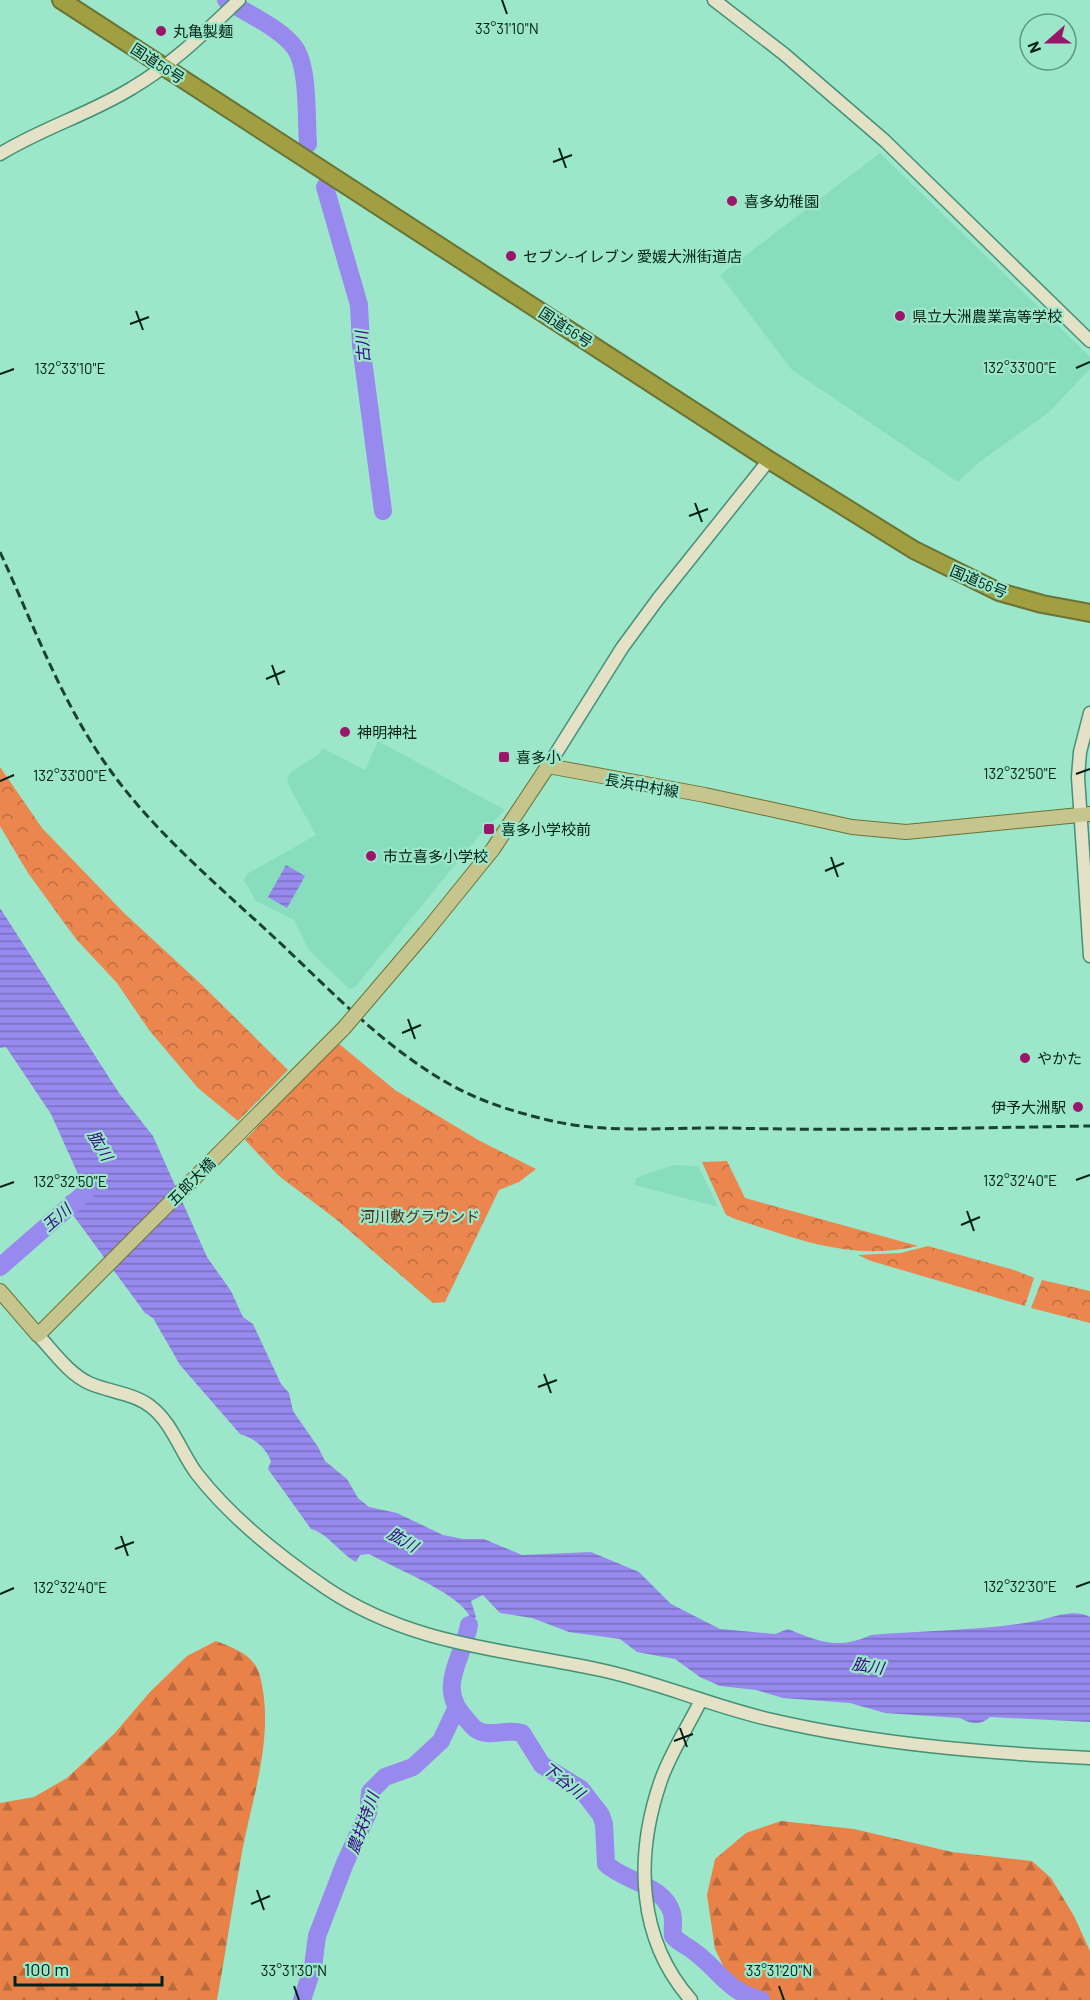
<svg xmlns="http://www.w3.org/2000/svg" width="1090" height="2000" font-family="Barlow,'Noto Sans JP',sans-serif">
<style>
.built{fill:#87ddbd}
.forest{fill:url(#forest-firs)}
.park{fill:url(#park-crowns)}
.water{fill:url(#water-rules)}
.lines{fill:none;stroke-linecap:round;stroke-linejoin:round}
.river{stroke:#9789ed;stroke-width:18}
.secondary-casing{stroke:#459076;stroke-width:15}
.primary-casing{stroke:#697333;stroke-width:16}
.highway-casing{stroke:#697333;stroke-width:20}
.secondary{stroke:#e3e2c6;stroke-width:12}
.primary{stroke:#c7c58e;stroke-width:14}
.highway{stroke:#a19f42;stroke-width:16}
.rail{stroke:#1a4134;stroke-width:3;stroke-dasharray:9 4.5;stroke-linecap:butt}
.primary-bridge-casing{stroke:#697333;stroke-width:16;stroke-linecap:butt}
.primary-bridge{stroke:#c7c58e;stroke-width:14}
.ticks{fill:none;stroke:#012017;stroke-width:2}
.poi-dot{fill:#9a166a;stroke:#9ce7ca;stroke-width:2}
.labels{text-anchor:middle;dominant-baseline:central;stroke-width:4.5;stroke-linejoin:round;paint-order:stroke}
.poi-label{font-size:15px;fill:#012017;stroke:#9ce7ca;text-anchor:start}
.street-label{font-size:15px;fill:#012017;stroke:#9ce7ca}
.park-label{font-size:15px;fill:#562d16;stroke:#9ce7ca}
.water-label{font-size:16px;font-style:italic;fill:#350582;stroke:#9ce7ca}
.ticks-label{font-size:15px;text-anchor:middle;fill:#012017;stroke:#9ce7ca;stroke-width:4.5;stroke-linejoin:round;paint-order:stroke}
</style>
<defs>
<pattern id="forest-firs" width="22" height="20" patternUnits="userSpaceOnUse" patternTransform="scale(1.5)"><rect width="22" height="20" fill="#e88249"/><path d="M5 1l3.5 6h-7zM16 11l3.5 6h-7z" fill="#ba6a3c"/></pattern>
<pattern id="park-crowns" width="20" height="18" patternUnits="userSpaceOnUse" patternTransform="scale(1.5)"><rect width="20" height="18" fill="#eb864f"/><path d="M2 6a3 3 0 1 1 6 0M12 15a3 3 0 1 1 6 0" fill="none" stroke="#bc6d41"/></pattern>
<pattern id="water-rules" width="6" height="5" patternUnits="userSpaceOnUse" patternTransform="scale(1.5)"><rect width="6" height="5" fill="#9789ed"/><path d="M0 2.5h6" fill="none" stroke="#7970bf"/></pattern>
</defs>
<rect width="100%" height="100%" fill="#9ce7ca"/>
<g class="built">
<polygon points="880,153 1090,357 1090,369 1048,413 978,463 958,482 792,370 720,275"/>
<polygon points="378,741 505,810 478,837 355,987 349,989 308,949 294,920 256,901 244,880 247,874 316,835 290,788 287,780 290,773 319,754 322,748 365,770"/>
<polygon points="673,1165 698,1166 718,1207 635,1185 636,1178"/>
</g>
<g class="forest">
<path d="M216,1641C234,1648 255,1655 260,1676C275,1734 253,1795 242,1852C233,1901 226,1951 217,2000H0V1803L34,1797L67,1778L114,1734L150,1692L187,1656Z"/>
<polygon points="781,1821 854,1829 952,1852 1032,1861 1051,1878 1074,1916 1090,1951 1090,2000 740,2000 715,1949 707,1895 715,1859 746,1833"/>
</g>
<g class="park">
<polygon points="0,767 42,828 124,913 201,984 288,1070 238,1121 198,1088 149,1030 117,983 76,939 28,873 0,826"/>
<polygon points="338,1043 395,1090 480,1141 536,1169 519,1182 499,1190 445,1302 433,1303 337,1220 279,1176 245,1140"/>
<path d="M727,1161L745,1198L918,1246C851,1262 798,1239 735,1219L726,1215L702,1162Z"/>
<polygon points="928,1246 1014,1270 1034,1278 1025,1306 871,1261 858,1255 901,1253"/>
<polygon points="1042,1280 1090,1291 1090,1323 1031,1308"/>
</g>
<g class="water">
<polygon points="286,865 305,876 287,908 268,897"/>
<path d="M0,908L119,1093L153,1136L207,1257L231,1291L243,1317L253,1324L281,1384L289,1393L293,1411L318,1447L325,1461L347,1479L358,1498L369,1507L397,1513L443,1535L463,1539H484L522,1555L591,1552L639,1572L671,1604L720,1629L775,1634L788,1629C820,1642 838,1650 871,1635C925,1630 983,1631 1036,1621C1053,1618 1073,1608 1090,1617V1722L990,1717C980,1726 971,1724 960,1718L885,1713L850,1703L783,1698L756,1690L720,1686L700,1677L675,1659L637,1652L620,1639L569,1632L532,1618L500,1613L483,1595L471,1601L476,1617L471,1621L472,1629L468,1636H465L470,1617C461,1594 392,1567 369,1554L360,1555L356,1562C340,1553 327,1533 311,1529L268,1469L271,1461C265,1447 254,1438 240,1434L180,1365L153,1318L145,1313L70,1211L66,1196L77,1194L82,1183L51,1114L6,1047L0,1048Z"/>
</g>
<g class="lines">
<g class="river">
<path d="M226,0C246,13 282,29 295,48C309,68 306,119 308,144"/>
<polyline points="325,187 359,305 361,345 383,511"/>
<polyline points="0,1267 87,1191"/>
<path d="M469,1625C462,1662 435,1688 467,1720C470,1723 473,1728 477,1730C491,1738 507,1728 522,1733L542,1765L581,1789L601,1815L604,1824L606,1864C624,1881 664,1885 672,1913C674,1920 672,1929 673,1936C680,1944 688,1946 696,1953C721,1972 727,1991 761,2000"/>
<polyline points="302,2000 313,1967 317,1936 345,1863 368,1813 370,1792 385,1777 413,1767 441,1741 456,1709"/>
</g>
<g class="secondary-casing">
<g id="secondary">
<polyline points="714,0 784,54 885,141 1090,341"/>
<path d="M0,154C42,128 90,114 132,88C173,64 205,32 239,0"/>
<polyline points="1090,713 1080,752 1078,777 1090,956"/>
<polyline points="548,766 622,648 658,599 769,460"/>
<path d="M38,1335C53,1351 69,1374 89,1383C109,1392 133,1393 150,1406C172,1422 181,1453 197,1474C232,1519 279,1556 326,1588C409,1644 500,1649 596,1669C656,1681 713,1707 772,1720C876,1744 984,1753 1090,1758"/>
<path d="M691,2000C637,1939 635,1857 660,1783C669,1755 688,1727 701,1700"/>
</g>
</g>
<g class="primary-casing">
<g id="primary">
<polyline points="425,933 493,849 548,766 705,795 852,827 906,832 1090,814"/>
<polyline points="0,1291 38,1335 344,1028"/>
</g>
</g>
<g class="highway-casing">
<polyline id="highway" points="61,0 769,460 914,550 999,592 1042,604 1090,613"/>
</g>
<use href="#secondary" class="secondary"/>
<use href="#primary" class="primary"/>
<use href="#highway" class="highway"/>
<path class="rail" d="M0,552C34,626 62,704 110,770C155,833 221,888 277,940C330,990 381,1044 444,1081C478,1101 514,1112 552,1121C609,1134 671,1127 729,1128C849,1131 969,1128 1090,1126"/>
<g class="primary-bridge-casing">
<polyline id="primary-bridge" points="344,1028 425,933"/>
</g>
<use href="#primary-bridge" class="primary-bridge"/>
</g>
<path class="ticks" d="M502,0L507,14M559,148L566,168M553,162L572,155M136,311L143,330M130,324L149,317M1076,368L1090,362M0,374L14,369M695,503L702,522M689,516L708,509M272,665L279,685M266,679L285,671M1076,774L1090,769M0,781L14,775M831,857L838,877M825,871L844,863M408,1019L415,1039M402,1033L421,1025M1076,1180L1090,1175M0,1187L14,1182M967,1211L974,1231M961,1225L980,1217M544,1374L551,1393M538,1387L557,1380M121,1536L128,1556M115,1549L134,1542M1076,1587L1090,1582M0,1594L14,1588M680,1728L687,1747M674,1741L693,1734M257,1890L264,1910M251,1904L270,1896M294,1986L299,2000M779,1986L784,2000"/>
<g class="poi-dot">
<circle cx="161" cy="31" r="6"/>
<circle cx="732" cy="201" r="6"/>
<circle cx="511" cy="256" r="6"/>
<circle cx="900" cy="316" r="6"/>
<circle cx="345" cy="732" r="6"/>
<rect x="498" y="751" width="12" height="12" rx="3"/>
<rect x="483" y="823" width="12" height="12" rx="3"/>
<circle cx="371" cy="856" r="6"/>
<circle cx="1025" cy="1058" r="6"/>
<circle cx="1078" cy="1107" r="6"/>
</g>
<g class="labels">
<g class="poi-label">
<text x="173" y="31">丸亀製麺</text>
<text x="744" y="201">喜多幼稚園</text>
<text x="523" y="256">セブン-イレブン 愛媛大洲街道店</text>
<text x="912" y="316">県立大洲農業高等学校</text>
<text x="357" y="732">神明神社</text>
<text x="516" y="757">喜多小</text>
<text x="501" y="829">喜多小学校前</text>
<text x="383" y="856">市立喜多小学校</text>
<text x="1037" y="1058">やかた</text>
<text x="1066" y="1107" text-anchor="end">伊予大洲駅</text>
</g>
<g class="street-label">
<text transform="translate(158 63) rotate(33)">国道56号</text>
<text transform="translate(566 327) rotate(33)">国道56号</text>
<text transform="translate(979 581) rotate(23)">国道56号</text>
<text transform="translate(642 785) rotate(10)">長浜中村線</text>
<text transform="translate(191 1181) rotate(-45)">五郎大橋</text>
</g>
<g class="park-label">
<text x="420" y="1216">河川敷グラウンド</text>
</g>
<g class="water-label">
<text transform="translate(362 347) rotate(-95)">古川</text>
<text transform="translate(101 1145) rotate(60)">肱川</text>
<text transform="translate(56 1217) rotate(-41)">玉川</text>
<text transform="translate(403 1539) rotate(30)">肱川</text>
<text transform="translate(868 1665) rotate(9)">肱川</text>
<text transform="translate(564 1780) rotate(38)">下谷川</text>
<text transform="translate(362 1823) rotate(-70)">農扶持川</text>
</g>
</g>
<g class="ticks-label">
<text x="507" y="34">33°31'10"N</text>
<text x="1020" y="373">132°33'00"E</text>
<text x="70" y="374">132°33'10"E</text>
<text x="1020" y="779">132°32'50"E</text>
<text x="70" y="781">132°33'00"E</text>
<text x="1020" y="1186">132°32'40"E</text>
<text x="70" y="1187">132°32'50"E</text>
<text x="1020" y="1592">132°32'30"E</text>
<text x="70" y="1593">132°32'40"E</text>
<text x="294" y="1976">33°31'30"N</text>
<text x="779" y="1976">33°31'20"N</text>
</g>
<g transform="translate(1048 42) rotate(249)"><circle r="28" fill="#9ce7ca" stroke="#5e9782" stroke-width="1.5"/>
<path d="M0-4.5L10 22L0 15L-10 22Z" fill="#9a166a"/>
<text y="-9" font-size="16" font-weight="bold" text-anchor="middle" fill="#012017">N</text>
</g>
<path d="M15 1976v9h147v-9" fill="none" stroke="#012017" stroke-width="3"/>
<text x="24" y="1976" font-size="18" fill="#012017" stroke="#9ce7ca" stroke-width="4.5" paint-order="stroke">100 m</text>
</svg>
